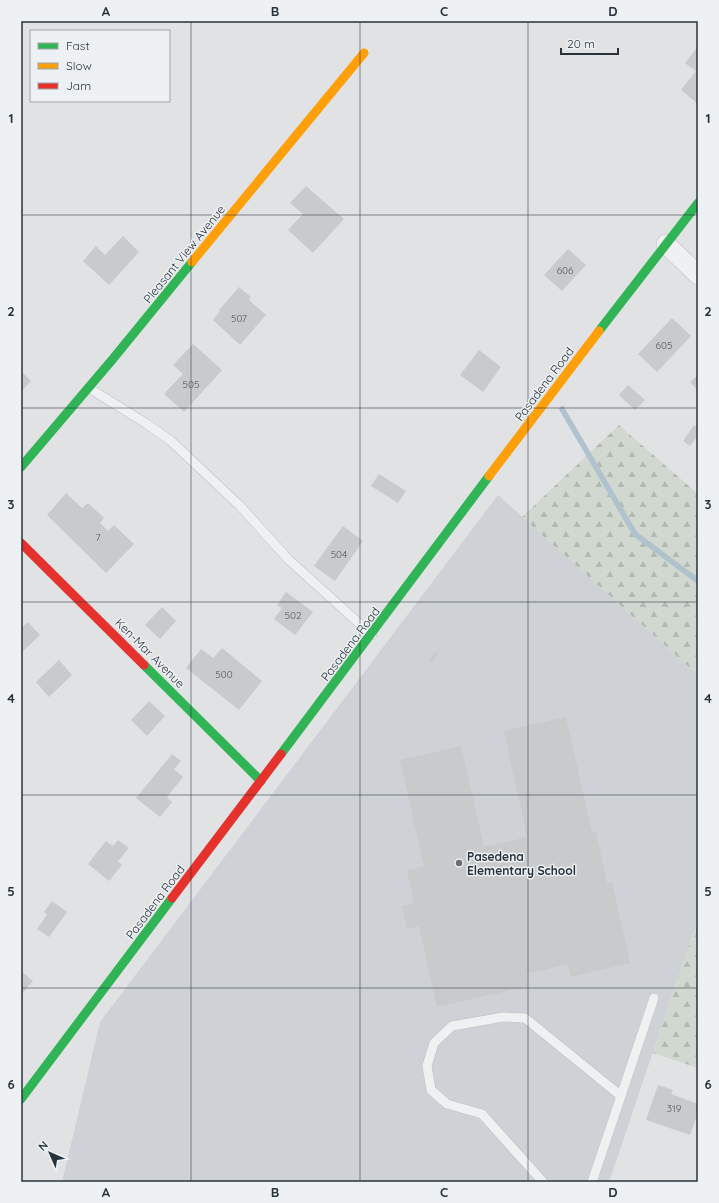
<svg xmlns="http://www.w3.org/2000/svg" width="719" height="1203" font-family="Quicksand,sans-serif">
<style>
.built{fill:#ced2d7}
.forest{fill:url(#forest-firs)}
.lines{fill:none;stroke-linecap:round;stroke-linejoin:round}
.stream{stroke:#b0c2cd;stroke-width:5.5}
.building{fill:#c8cacc}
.lane-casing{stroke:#bec0c2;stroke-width:10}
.street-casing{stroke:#bec0c2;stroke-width:20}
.lane{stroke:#eff0f1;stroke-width:9}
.street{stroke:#eff0f1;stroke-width:19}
.fast{stroke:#30b455;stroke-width:9}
.slow{stroke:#ff9f0a;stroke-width:9}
.jam{stroke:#e5322d;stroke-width:9}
.grid{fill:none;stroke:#28323b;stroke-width:1;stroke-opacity:0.55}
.poi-dot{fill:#687076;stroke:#edf1f4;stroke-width:1.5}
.labels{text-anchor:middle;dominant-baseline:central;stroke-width:3;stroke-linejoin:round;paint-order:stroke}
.number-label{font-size:10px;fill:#515960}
.street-label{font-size:12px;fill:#28323b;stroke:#edf1f4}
.poi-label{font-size:12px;font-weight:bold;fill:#28323b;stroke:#edf1f4;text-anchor:start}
.neatline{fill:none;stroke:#28323b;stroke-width:1.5}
.grid-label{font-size:13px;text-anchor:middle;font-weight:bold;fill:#28323b}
</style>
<defs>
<pattern id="forest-firs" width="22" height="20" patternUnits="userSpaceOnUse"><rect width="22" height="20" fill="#d1d8d0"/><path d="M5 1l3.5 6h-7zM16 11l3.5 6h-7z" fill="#b3bab4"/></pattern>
</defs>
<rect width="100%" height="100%" fill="#e0e2e4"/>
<polygon class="built" points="498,495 698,675 698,919 609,1182 62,1182 100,1022"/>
<g class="forest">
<polygon points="619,425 698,494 698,675 522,517"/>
<polygon points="698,919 698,1068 653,1053"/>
</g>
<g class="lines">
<polyline class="stream" points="562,409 635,534 698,581"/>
</g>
<g class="building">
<polygon points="697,48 698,49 698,104 681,90 696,71 685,63"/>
<polygon points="306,186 344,219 313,253 288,230 303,214 290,203"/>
<polygon points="123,236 139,252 109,285 83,261 96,246 105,255"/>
<polygon points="568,249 586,265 562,291 544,275"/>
<polygon points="239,287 251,297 249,300 266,315 240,345 213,320 220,311 219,310"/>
<polygon points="672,318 691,336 657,372 638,354"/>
<polygon points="193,344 222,370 184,412 164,394 183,374 173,365"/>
<polygon points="479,350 501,367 483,392 460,375"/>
<polygon points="21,371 31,381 21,392"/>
<polygon points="698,375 698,391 690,382"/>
<polygon points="628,385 645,400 635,410 619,395"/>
<polygon points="694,425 698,428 698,435 690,446 683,441"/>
<polygon points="379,474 406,491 398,503 371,486"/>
<polygon points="66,493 82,508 88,503 104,518 100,523 108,531 114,525 134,544 106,573 47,515"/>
<polygon points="343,526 363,541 335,581 314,566"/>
<polygon points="286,592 313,612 295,635 274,619 282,608 277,605"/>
<polygon points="162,607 176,621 160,639 145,625"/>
<polygon points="28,622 40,635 21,653 21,628"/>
<polygon points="222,648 262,681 239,710 186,668 201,649 213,658"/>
<polygon points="435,652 438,654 432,663 429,661"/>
<polygon points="59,660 72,675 49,697 36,682"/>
<polygon points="149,701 165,716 147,736 131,720"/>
<polygon points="566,717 592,832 596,832 607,883 612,882 630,963 571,977 568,964 526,974 528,986 437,1007 419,926 407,929 402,906 414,903 407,870 424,866 400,760 461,746 484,847 527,837 504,731"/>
<polygon points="172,754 181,761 174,769 183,777 167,797 172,802 160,817 136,798"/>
<polygon points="118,840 129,848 118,861 122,865 109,881 88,864 106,841 113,846"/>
<polygon points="52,901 67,912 49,937 37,929 47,915 44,912"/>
<polygon points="21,971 33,981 21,995"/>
<polygon points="658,1085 673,1090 671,1094 698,1104 698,1113 690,1135 646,1120"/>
</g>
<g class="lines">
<g class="lane-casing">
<g id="lane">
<polyline points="89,388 147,424 171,441 240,506 289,560 372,635"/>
<polyline points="543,1182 482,1114 447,1104 431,1090 427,1066 434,1043 452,1026 503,1017 525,1018 621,1096"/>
<polyline points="592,1182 654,998"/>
</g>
</g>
<g class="street-casing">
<polyline id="street" points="666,244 698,275"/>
</g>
<use href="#lane" class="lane"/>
<use href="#street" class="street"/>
<g class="fast">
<polyline points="599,331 698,203"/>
<polyline points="21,467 112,360 192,262"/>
<polyline points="144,665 261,781"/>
<polyline points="281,754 489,476"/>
<polyline points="21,1099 172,898"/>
</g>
<g class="slow">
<polyline points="192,262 364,53"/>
<polyline points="489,476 599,331"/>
</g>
<g class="jam">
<polyline points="21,543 144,665"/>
<polyline points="172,898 281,754"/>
</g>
</g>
<path class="grid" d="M191,21V1182M360,21V1182M528,21V1182M21,215H698M21,408H698M21,602H698M21,795H698M21,988H698"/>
<circle class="poi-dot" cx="459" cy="863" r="4"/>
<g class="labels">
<g class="number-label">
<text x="565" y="270">606</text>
<text x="239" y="318">507</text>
<text x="664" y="345">605</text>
<text x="191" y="384">505</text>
<text x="98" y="537">7</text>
<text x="339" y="554">504</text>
<text x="293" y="615">502</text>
<text x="224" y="674">500</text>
<text x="674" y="1108">319</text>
</g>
<g class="street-label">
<text transform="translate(184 254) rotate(-51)">Pleasant View Avenue</text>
<text transform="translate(544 384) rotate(-53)">Pasadena Road</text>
<text transform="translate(350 644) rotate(-53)">Pasadena Road</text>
<text transform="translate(150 653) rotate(45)">Ken-Mar Avenue</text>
<text transform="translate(155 902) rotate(-53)">Pasadena Road</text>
</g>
<g class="poi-label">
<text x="467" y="856">Pasedena<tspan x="467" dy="14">Elementary School</tspan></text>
</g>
</g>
<rect width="719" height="1203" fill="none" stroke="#edf1f4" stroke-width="44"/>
<rect x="30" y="30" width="140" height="72" fill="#edf1f4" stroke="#9ea5aa"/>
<rect x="38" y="43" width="20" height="6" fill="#30b455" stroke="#9ea5aa"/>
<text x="66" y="50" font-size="12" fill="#28323b">Fast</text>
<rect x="38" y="63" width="20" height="6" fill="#ff9f0a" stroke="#9ea5aa"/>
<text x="66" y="70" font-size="12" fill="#28323b">Slow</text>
<rect x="38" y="83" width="20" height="6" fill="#e5322d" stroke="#9ea5aa"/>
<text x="66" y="90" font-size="12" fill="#28323b">Jam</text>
<g transform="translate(50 1153) rotate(315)" stroke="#edf1f4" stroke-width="3" paint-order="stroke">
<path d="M0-3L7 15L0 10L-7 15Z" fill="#28323b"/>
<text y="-6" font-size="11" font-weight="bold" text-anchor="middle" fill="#28323b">N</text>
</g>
<path d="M561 48v6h57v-6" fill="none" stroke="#28323b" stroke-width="2"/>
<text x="567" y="48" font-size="12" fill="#28323b" stroke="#edf1f4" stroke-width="3" paint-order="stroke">20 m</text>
<rect x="22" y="22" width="675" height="1159" class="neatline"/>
<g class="grid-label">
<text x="106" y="16">A</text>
<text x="275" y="16">B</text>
<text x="444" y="16">C</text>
<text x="613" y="16">D</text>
<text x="11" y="123">1</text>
<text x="708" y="123">1</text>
<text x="11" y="316">2</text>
<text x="708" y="316">2</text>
<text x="11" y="509">3</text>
<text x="708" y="509">3</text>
<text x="11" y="703">4</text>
<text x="708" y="703">4</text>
<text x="11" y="896">5</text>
<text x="708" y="896">5</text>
<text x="11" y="1089">6</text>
<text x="708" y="1089">6</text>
<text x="106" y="1197">A</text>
<text x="275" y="1197">B</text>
<text x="444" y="1197">C</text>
<text x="613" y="1197">D</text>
</g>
</svg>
